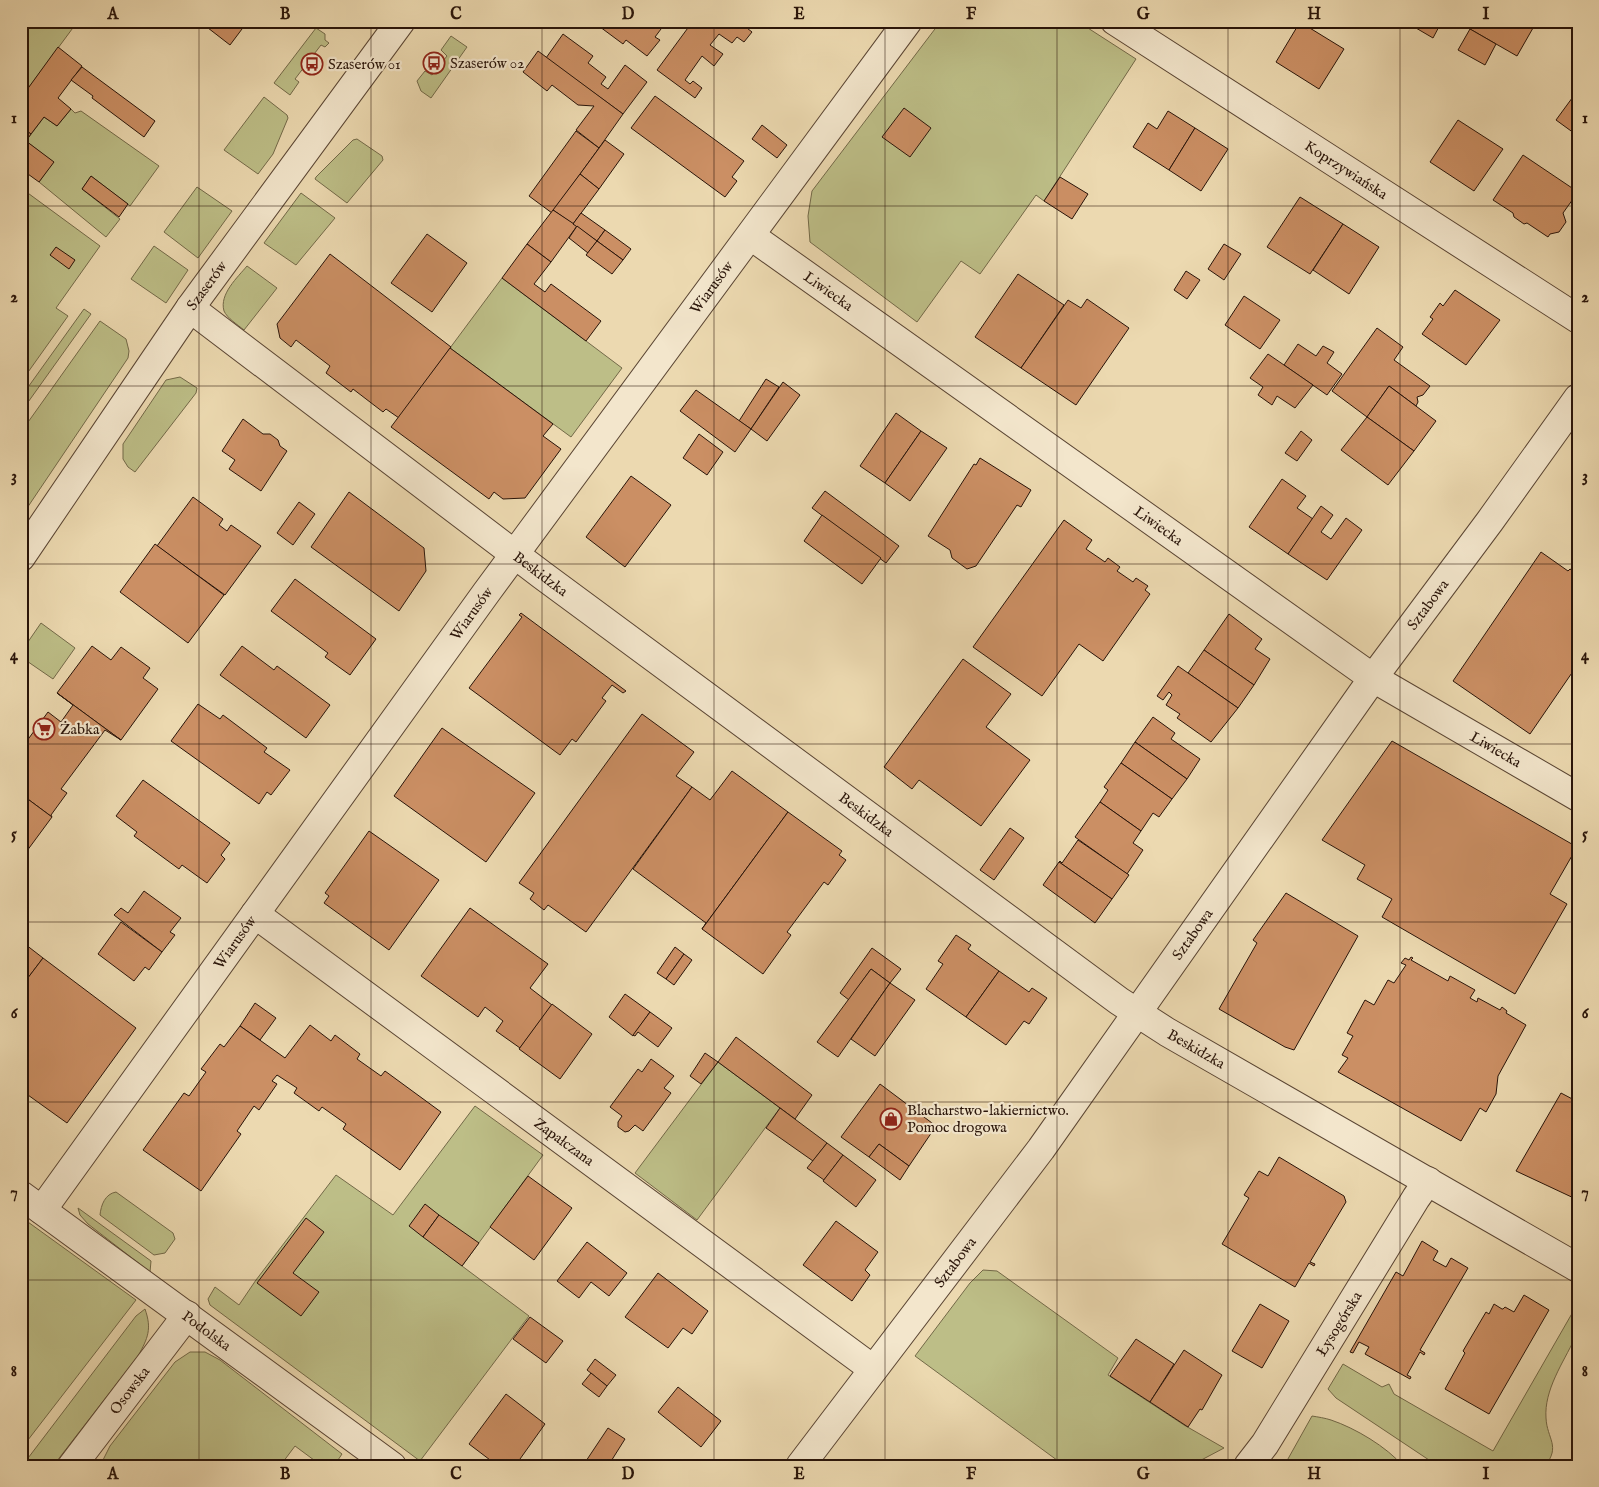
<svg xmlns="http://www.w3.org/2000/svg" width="1599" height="1487" font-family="'IM FELL English',serif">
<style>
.green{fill:#bdbe87;stroke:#736948}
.building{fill:#cb8f64;stroke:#291409}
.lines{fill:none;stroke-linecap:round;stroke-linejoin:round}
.minor-casing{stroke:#5a4533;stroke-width:30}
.minor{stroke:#f3e6cc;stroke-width:28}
.grid{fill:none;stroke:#291409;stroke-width:1;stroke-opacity:0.55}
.labels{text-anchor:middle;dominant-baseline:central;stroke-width:4.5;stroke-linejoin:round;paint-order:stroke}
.poi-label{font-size:15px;fill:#291409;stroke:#f3e6cc;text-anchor:start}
.street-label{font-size:15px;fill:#291409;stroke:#f3e6cc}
.neatline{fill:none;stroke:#291409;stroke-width:2}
.grid-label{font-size:16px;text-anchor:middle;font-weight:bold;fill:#291409}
</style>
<rect width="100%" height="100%" fill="#ecd9b0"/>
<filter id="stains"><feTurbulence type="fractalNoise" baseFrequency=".004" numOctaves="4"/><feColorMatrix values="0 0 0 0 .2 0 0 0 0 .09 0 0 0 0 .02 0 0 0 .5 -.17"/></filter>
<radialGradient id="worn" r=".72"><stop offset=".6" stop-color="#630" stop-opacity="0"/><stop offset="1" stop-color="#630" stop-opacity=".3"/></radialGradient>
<g class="green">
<polygon points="21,21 78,21 21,98"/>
<polygon points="941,21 1077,21 1136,59 1044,201 1036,195 980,274 961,261 917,322 810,242 808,216 812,191"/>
<polygon points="316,28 325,34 325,40 329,43 325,47 321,45 295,79 299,82 290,95 274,83"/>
<polygon points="451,36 467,47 431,98 421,91 417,81 425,71 432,75 447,56 441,50"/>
<polygon points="264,97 287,115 288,118 273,154 258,174 224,150"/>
<polygon points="71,109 75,113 81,111 159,166 130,206 91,176 82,189 120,219 106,237 39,182 53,162 26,141 44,117 57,126"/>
<polygon points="357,139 382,156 383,160 347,203 315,179 316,177 353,140"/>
<polygon points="197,187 232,211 198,258 164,232"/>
<polygon points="21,188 100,246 56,308 68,316 21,382"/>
<polygon points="301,193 335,218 296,265 264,243"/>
<polygon points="154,246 188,270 166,303 131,279"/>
<path d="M247,266L277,288L244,330C238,325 227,318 224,311C219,294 238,277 247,266Z"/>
<polygon points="502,278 622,368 571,437 450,348"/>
<polygon points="84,309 91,314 21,412 21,397"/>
<polygon points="100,321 126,339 129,351 128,358 21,517 21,432"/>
<polygon points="180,377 197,388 196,393 135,472 128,467 123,459 123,444 166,380"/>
<polygon points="41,623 75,648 53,679 21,657 21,652"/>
<polygon points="718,1062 780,1108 697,1220 635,1173"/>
<polygon points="475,1106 543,1155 462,1266 529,1316 420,1461 210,1305 208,1299 215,1287 239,1305 256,1280 336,1175 393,1215"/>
<path d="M116,1192L173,1233L175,1239L165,1253L154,1255L100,1215C101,1205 105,1194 116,1192Z"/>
<polygon points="78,1208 151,1261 150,1272 88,1224 80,1215"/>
<polygon points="21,1217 136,1300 21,1449"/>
<polygon points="983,1270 997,1271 1118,1358 1108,1375 1184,1425 1224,1448 1190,1466 1065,1466 915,1356 970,1283"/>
<path d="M1578,1303V1335L1575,1338C1563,1363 1544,1390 1546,1418C1547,1439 1561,1446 1545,1466H1438L1336,1398L1328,1389L1343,1364L1382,1387L1389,1384L1394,1394L1493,1451Z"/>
<path d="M145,1309C152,1329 148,1338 138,1356L53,1466H22L136,1316Z"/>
<polygon points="190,1352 205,1352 220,1360 342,1454 334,1466 322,1466 295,1446 280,1466 100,1466 110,1446 175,1362"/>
<path d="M1312,1416C1318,1417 1325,1418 1331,1420C1355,1428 1387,1447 1403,1466H1284Z"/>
</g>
<g class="building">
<polygon points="199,21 248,21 230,45"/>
<polygon points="592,21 667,21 655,37 660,40 647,56 626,40 623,44"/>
<polygon points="693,21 738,21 752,32 744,42 737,37 732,43 719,34 710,45 723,54 714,66 702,56 685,80 690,84 693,81 702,88 695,98 657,70"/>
<polygon points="1404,21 1442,21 1433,38"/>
<polygon points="1456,21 1521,21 1533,28 1517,56"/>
<polygon points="1300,22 1344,49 1319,89 1276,62"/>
<polygon points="1470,29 1496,44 1485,65 1458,50"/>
<polygon points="563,34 593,56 588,63 606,77 601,84 608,89 625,65 647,82 623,114 546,58"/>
<polygon points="58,47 82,66 58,98 71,109 57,126 44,117 31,134 21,127 21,98"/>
<polygon points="538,51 623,114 599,148 576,130 594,106 578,105 552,85 547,91 523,72"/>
<polygon points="82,67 155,121 144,137 92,98 93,96 71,80"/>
<polygon points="1578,90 1578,136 1556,120"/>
<polygon points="655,96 744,161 732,177 737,181 725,197 631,128"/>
<polygon points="904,108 931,128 910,157 882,137"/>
<polygon points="1168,111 1195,128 1169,170 1133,147 1148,123 1157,129"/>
<polygon points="1458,120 1503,149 1474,191 1430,162"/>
<polygon points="762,125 787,145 777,158 752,139"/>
<polygon points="21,127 31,134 26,141 54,162 39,182 21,169"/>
<polygon points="1195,128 1228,149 1201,191 1169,170"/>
<polygon points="576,131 599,148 552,213 529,196"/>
<polygon points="605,140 624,154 599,189 580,174"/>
<polygon points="1523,155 1578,192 1563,213 1566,222 1559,232 1550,234 1548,237 1527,223 1524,224 1514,217 1513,213 1493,200"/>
<polygon points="580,174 599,189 573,224 553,210"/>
<polygon points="91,176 128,204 119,217 82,189"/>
<polygon points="1060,177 1088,194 1072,219 1044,201"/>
<polygon points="1300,197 1343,224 1310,274 1267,247"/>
<polygon points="553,210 577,226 551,262 527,244"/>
<polygon points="581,213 605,230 597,241 573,224"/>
<polygon points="1343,224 1379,247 1349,294 1313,270"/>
<polygon points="577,226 597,241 588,253 569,238"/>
<polygon points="605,230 631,249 623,260 597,241"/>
<polygon points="427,234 467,263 432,312 391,283"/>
<polygon points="597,241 623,260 612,274 586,255"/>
<polygon points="527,244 551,262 534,284 545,292 551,284 601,321 586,341 502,278"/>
<polygon points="1224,244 1241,254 1224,280 1208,269"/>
<polygon points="56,247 75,260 69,269 50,255"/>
<polygon points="330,254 451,347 399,418 386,409 383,412 353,389 351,392 326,373 330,366 296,340 291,347 280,338 277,324"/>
<polygon points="1186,271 1200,280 1187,299 1174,290"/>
<polygon points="1018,274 1064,305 1021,368 975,337"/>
<polygon points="1455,290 1500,320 1466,365 1422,334 1433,319 1430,317 1440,303 1443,306"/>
<polygon points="1244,296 1280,320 1260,349 1225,325"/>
<polygon points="1087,299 1129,328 1076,405 1021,368 1068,300 1081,308"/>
<polygon points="1377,328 1403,347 1394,360 1430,386 1423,395 1417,397 1418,402 1416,406 1389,386 1367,417 1332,391"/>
<polygon points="1298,344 1316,356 1323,346 1334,352 1327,363 1342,374 1327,395 1284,365"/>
<polygon points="450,348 553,424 543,436 561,449 525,498 503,499 494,492 489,499 391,427"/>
<polygon points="1268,354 1313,385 1295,408 1277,396 1272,405 1258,395 1263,387 1250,378"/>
<polygon points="766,379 779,387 751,429 739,421"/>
<polygon points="783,382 800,395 767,441 751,429"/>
<polygon points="1389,386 1436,421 1414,451 1367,417"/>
<polygon points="696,390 751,429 735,452 680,411"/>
<polygon points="896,413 921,431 885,483 860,466"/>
<polygon points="1367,417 1414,451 1388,485 1341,450"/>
<polygon points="243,419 263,434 270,434 278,440 280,446 287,451 261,491 229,469 235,460 222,451"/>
<polygon points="921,431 947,448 910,501 885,483"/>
<polygon points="1301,431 1312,440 1297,461 1285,453"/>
<polygon points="699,434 723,452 707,475 683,458"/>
<polygon points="980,458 1031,490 1021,507 1017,505 976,566 967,569 952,558 950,550 928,536 974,464 976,465"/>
<polygon points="631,476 671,505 625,567 586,537"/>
<polygon points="1282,479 1306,496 1297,508 1313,519 1288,554 1249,527"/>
<polygon points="825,491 899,546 886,563 812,508"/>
<polygon points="349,492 424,548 426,571 399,611 311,547"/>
<polygon points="193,497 223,519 219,525 227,531 231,525 261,546 225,595 157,546"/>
<polygon points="299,502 315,514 293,545 277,533"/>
<polygon points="1321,506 1333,515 1321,532 1331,539 1346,518 1362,530 1327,580 1288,554"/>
<polygon points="822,515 881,558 862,584 804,541"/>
<polygon points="1064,520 1092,540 1086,549 1105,562 1108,558 1120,567 1117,571 1133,582 1136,578 1148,586 1145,590 1150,594 1103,661 1079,644 1042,696 973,647"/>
<polygon points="155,544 224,595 188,643 120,592"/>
<polygon points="1541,552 1568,571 1570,569 1578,574 1578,664 1530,734 1453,681"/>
<polygon points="295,579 376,639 350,675 325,657 328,653 271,611"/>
<polygon points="521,613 626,691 623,693 612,685 602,698 606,701 576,742 572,739 560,755 469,688 522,617 519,615"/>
<polygon points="1229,614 1262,639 1255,649 1270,659 1254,685 1204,650"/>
<polygon points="92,646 111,660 121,647 150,668 143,678 158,689 121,740 57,693"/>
<polygon points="242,646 274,670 277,666 330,705 306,738 220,675"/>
<polygon points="1204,650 1254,685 1238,708 1188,673"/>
<polygon points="963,659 1011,694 986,727 1030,760 981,826 919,780 912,789 884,767"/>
<polygon points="1178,666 1238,708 1211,742 1177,718 1180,714 1166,705 1172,695 1169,692 1163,700 1157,696"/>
<polygon points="57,693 121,740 105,730 61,789 67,793 51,815 52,817 21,794 21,781 27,773 21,768 21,749 48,712 61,722 73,705"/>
<polygon points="198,704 220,719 223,715 267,748 264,752 290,770 271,795 267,792 259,804 171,741"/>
<polygon points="642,714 694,752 676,776 692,787 586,932 548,905 544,910 530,899 534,893 519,883"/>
<polygon points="1153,717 1175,733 1171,739 1200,759 1187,779 1135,742"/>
<polygon points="442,728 535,793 486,862 394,796"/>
<polygon points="1392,741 1577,847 1550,894 1567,904 1515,994 1382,917 1392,899 1357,879 1365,865 1322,840"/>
<polygon points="1135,742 1187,779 1172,799 1121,763"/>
<polygon points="1121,763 1172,799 1159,817 1153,813 1141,831 1100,802 1108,790 1104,787"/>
<polygon points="732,771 788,812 702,929 706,923 633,869 692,787 710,800"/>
<polygon points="143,780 230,843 221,855 225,859 207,883 182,865 179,869 134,836 137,832 116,816"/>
<polygon points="21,794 52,817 21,859"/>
<polygon points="1100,802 1141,831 1133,843 1143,850 1127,874 1075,837"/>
<polygon points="788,812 842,851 839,855 846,860 828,885 824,882 787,932 791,935 763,974 702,929"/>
<polygon points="1010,828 1024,838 994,880 980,870"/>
<polygon points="369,831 439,880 389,950 324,903 329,896 325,893"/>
<polygon points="1078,840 1129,875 1112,899 1059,862 1060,861 1062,863"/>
<polygon points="1059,862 1112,899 1095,923 1043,885"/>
<polygon points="144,891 181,918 170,932 175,935 162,952 114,915 121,908 128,913"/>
<polygon points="1286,893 1358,936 1294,1050 1285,1047 1219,1009 1257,943 1253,940"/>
<polygon points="470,908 548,964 530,988 552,1005 520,1048 496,1031 503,1021 485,1007 478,1017 421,976"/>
<polygon points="121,922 162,952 149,970 145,967 134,981 98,954"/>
<polygon points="956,935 971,945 968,949 999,971 966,1017 926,989 943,964 938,961"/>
<polygon points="21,941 43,958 21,987"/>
<polygon points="675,947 684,954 666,979 657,973"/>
<polygon points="872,948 901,969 890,983 871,969 849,1000 840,993"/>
<polygon points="684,954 692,960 674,985 666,979"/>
<polygon points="1411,957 1413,958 1411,960 1448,981 1450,976 1475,990 1470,998 1477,1002 1478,998 1500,1010 1502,1007 1507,1011 1506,1013 1526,1025 1498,1076 1496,1094 1486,1112 1480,1108 1461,1141 1338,1072 1348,1058 1342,1055 1353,1036 1347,1033 1365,1000 1374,1005 1388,980 1394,983 1406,965 1401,963 1405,958 1409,960"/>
<polygon points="43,958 136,1028 67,1123 21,1090 21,987"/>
<polygon points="871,969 890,983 838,1057 817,1042"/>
<polygon points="999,971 1029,992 1032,988 1047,998 1029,1024 1024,1021 1006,1045 966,1017"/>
<polygon points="890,983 915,1000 875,1056 851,1039"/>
<polygon points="625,994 650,1012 633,1036 609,1017"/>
<polygon points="255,1003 276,1018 260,1040 240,1026"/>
<polygon points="552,1004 592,1034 560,1079 519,1049"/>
<polygon points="650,1012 672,1028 658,1047 638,1032 635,1036 633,1035"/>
<polygon points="310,1025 331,1041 335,1035 360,1054 357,1059 381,1076 385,1071 441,1112 400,1170 343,1129 346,1124 322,1107 319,1111 294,1093 297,1088 277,1075 272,1081 277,1084 259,1110 254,1106 237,1131 241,1134 201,1191 143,1150 184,1093 189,1096 206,1072 201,1069 220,1044 224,1047 240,1026 285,1058"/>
<polygon points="736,1037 812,1095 795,1119 718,1062"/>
<polygon points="705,1053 718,1062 701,1084 690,1076"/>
<polygon points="651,1059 674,1076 664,1088 671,1093 643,1131 635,1125 629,1131 625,1132 618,1127 618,1122 622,1116 610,1107 638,1069 642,1072"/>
<polygon points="880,1084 936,1126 909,1166 879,1144 869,1157 841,1137"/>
<polygon points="1561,1093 1578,1102 1578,1200 1516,1171"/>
<polygon points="780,1108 827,1143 813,1161 766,1128"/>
<polygon points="827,1143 843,1155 824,1180 807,1168"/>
<polygon points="879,1144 909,1166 900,1180 869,1157"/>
<polygon points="843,1155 876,1180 856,1207 823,1181"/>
<polygon points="1279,1157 1344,1196 1346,1202 1310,1262 1315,1264 1314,1266 1309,1263 1295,1287 1222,1244 1249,1198 1244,1195 1259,1171 1268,1176"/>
<polygon points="528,1176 572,1208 534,1260 490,1227"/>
<polygon points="425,1204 439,1215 423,1237 409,1226"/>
<polygon points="439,1215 479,1243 462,1266 423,1237"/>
<polygon points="306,1218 324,1232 293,1273 319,1292 301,1316 257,1283"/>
<polygon points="836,1221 878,1252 865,1270 870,1275 852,1301 803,1265"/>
<polygon points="1422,1241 1438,1251 1433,1260 1446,1267 1451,1258 1468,1268 1420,1350 1425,1353 1424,1355 1420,1352 1407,1375 1411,1377 1410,1379 1365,1354 1369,1347 1359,1342 1353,1353 1350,1352 1396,1272 1403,1276"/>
<polygon points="587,1242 627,1273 609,1296 591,1282 579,1298 557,1281"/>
<polygon points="658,1273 708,1311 692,1334 683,1328 668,1348 625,1317"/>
<polygon points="1524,1295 1549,1310 1489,1414 1445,1389 1465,1353 1463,1351 1486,1312 1489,1314 1494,1304 1502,1309 1503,1309 1505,1307 1514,1312"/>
<polygon points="1260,1304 1289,1321 1262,1368 1232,1351"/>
<polygon points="530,1317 563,1341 546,1363 513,1339"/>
<polygon points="1136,1339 1174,1364 1150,1402 1110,1376"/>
<polygon points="1184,1350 1222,1375 1202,1410 1200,1409 1188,1427 1150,1402"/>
<polygon points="595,1359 616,1375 607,1386 587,1370"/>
<polygon points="591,1373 607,1386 599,1397 582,1384"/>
<polygon points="678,1387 721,1421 701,1447 658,1412"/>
<polygon points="506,1394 545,1424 515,1466 498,1466 469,1444"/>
<polygon points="608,1428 625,1439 608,1466 593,1466 586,1461"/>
</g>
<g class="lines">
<g class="minor-casing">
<g id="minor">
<path id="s1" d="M1115,21L1578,319"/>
<path id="s2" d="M751,236L1373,678L1578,797"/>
<path id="s3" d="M190,308L542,575L1119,1001L1167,1032L1578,1268"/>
<path id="s4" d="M21,557L190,308L401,21"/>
<path id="s5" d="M255,914L873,1369"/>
<path id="s6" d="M21,1195L392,1466"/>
<path id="s7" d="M42,1210L486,593L908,21"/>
<path id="s8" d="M72,1466L187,1315"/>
<path id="s9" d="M800,1466L1041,1149L1373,678L1490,521L1578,398"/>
<path id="s10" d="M1248,1466L1265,1444L1416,1198L1428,1181"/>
</g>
</g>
<use href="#minor" class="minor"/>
</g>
<path class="grid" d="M199,21V1466M371,21V1466M542,21V1466M714,21V1466M885,21V1466M1057,21V1466M1228,21V1466M1400,21V1466M21,206H1578M21,386H1578M21,564H1578M21,744H1578M21,922H1578M21,1102H1578M21,1280H1578"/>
<defs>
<g id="bus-ring" transform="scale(1.125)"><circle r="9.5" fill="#f3e6cc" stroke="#8f2418" stroke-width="1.5"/><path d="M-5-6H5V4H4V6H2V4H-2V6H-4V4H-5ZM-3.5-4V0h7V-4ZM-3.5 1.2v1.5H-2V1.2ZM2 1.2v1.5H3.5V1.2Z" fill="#8f2418"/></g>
<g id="supermarket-ring" transform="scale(1.125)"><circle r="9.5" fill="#f3e6cc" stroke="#8f2418" stroke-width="1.5"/><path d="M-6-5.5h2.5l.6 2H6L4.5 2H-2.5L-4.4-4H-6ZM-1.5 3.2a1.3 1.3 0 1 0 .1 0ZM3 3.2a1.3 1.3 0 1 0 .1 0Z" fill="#8f2418"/></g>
<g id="shop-ring" transform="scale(1.125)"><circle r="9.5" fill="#f3e6cc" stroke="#8f2418" stroke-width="1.5"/><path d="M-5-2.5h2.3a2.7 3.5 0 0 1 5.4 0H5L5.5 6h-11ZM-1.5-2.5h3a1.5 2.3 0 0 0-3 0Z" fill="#8f2418"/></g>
</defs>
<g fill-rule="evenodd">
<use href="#bus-ring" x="434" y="63"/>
<use href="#bus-ring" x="312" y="64"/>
<use href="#supermarket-ring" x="44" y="729"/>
<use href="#shop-ring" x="891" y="1119"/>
</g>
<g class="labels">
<g class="poi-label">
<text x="450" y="63">Szaserów 02</text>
<text x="328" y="64">Szaserów 01</text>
<text x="60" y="729">Żabka</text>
<text x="907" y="1110">Blacharstwo-lakiernictwo.<tspan x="907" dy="17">Pomoc drogowa</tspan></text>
</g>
<g class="street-label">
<text stroke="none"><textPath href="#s1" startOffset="275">Koprzywiańska</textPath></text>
<text stroke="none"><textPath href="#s4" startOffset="329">Szaserów</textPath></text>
<text stroke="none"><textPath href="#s7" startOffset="1140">Wiarusów</textPath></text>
<text stroke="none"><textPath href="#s2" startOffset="95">Liwiecka</textPath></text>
<text stroke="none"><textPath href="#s2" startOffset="500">Liwiecka</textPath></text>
<text stroke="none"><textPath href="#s3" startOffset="440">Beskidzka</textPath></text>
<text stroke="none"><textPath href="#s9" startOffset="1066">Sztabowa</textPath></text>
<text stroke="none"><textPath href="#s7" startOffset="735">Wiarusów</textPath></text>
<text stroke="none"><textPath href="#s2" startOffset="905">Liwiecka</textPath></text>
<text stroke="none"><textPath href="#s3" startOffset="845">Beskidzka</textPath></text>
<text stroke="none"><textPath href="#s9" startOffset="661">Sztabowa</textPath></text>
<text stroke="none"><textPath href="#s7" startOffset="330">Wiarusów</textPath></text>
<text stroke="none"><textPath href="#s3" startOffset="1250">Beskidzka</textPath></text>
<text stroke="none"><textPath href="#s5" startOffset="384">Zapałczana</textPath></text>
<text stroke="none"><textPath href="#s9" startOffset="256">Sztabowa</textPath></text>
<text stroke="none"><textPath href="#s10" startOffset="169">Łysogórska</textPath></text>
<text stroke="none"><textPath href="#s6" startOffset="230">Podolska</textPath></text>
<text stroke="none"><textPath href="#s8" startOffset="95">Osowska</textPath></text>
</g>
</g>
<rect width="1599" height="1487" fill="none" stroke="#ecd9b0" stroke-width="55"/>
<rect x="28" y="28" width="1544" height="1432" class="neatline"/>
<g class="grid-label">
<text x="113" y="19">A</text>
<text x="285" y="19">B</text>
<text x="456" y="19">C</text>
<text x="628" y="19">D</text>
<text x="799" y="19">E</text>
<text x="971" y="19">F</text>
<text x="1143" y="19">G</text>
<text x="1314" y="19">H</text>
<text x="1486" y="19">I</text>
<text x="14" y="123">1</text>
<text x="1585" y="123">1</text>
<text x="14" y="302">2</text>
<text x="1585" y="302">2</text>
<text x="14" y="481">3</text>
<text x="1585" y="481">3</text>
<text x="14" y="660">4</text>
<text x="1585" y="660">4</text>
<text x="14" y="839">5</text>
<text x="1585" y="839">5</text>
<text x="14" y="1018">6</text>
<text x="1585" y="1018">6</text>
<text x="14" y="1197">7</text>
<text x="1585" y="1197">7</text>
<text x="14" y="1376">8</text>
<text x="1585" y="1376">8</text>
<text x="113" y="1479">A</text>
<text x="285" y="1479">B</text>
<text x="456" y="1479">C</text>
<text x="628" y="1479">D</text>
<text x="799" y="1479">E</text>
<text x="971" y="1479">F</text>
<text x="1143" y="1479">G</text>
<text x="1314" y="1479">H</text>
<text x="1486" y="1479">I</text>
</g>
<rect width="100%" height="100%" filter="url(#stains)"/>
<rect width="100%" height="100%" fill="url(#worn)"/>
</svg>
